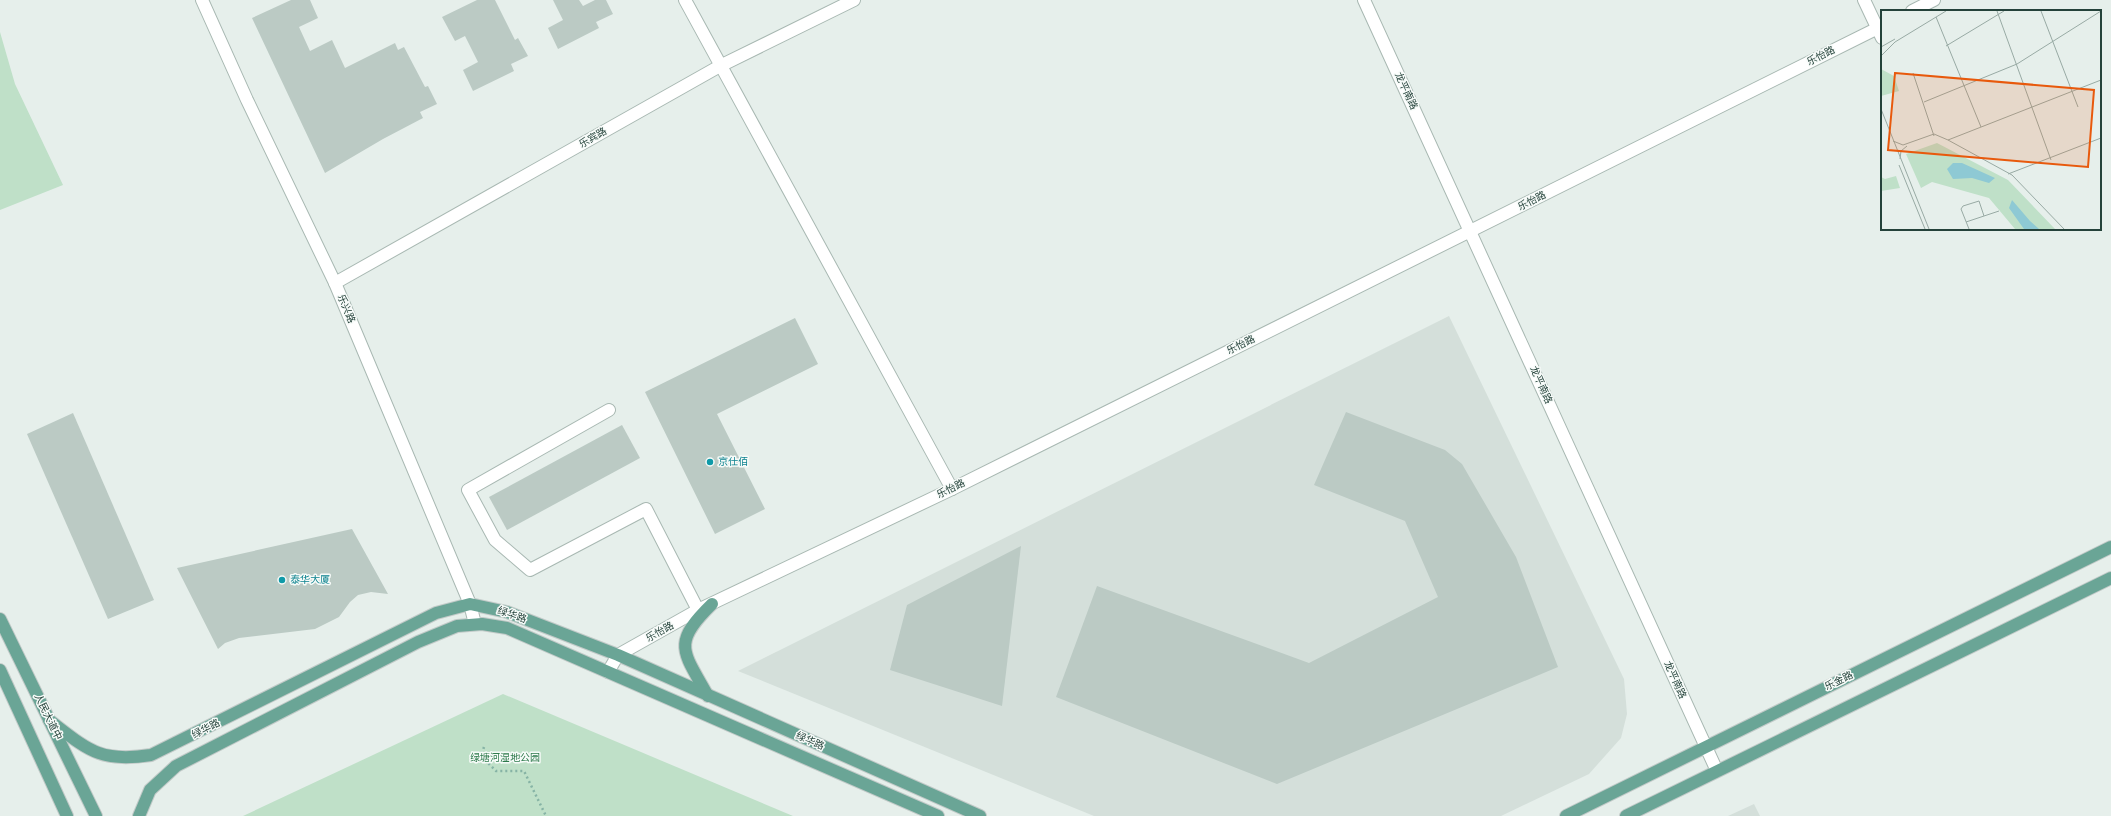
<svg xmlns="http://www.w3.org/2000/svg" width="2111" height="816" font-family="'Varela Round','Noto Sans SC',sans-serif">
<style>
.built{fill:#d4dfda}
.green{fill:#bfe0c8}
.building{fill:#bbcac4}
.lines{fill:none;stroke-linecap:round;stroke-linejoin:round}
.minor-casing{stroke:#a8b8b2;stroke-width:14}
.major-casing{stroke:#c2cac8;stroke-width:14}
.path{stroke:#86b3a5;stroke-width:2.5;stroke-dasharray:2 3;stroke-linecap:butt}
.minor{stroke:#fff;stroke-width:12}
.major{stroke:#6aa596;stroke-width:12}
.culture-dot{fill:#0f9aa8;stroke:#f7fbf9;stroke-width:1.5}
.labels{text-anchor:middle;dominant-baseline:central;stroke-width:3;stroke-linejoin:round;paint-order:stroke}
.street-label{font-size:10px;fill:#24423a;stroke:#f7fbf9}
.culture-label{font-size:10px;fill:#0d838f;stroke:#f7fbf9;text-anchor:start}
.park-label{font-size:10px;fill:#2d7a4b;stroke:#f7fbf9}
.inset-road{fill:none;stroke:#98aaa4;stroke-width:1}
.view{fill:#e8590c;fill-opacity:0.15;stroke:#e8590c;stroke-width:2}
.inset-edge{fill:none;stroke:#24423a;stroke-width:2}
</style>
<rect width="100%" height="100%" fill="#e6efeb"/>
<g class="built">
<polygon points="1449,316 1624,679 1627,714 1621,738 1589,774 1501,816 1094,816 738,671"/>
<polygon points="1754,804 1760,816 1728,816"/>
</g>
<g class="green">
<polygon points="0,32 15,84 63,185 0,210"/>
<polygon points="503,694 793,816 243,816"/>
</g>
<g class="building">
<polygon points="291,0 310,0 318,18 299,27 310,51 332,40 345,68 395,43 398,50 404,47 425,87 428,86 437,104 420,112 423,118 383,139 325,173 252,18"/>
<polygon points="477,0 495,0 515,40 518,38 528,56 511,64 514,71 473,91 463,70 478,62 465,36 455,41 442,17"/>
<polygon points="553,0 579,0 583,6 595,0 606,0 613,14 596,22 599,28 558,49 548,28 563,20"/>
<polygon points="795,318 818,364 717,414 765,509 715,534 645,392"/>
<polygon points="1346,412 1445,450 1462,464 1516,557 1558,667 1277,784 1056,697 1097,586 1309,663 1438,597 1405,521 1314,485"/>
<polygon points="73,413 154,600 108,619 27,434"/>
<polygon points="622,425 640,458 507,530 489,497"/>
<polygon points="352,529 388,594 371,592 358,595 350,602 339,617 315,629 239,638 225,643 218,649 177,568"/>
<polygon points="1021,546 1002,706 890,670 907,605"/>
</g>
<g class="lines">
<g class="minor-casing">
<g id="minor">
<polyline points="202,0 247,100 335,283 470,604 475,624"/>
<polyline points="685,0 952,489"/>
<polyline points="1364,0 1717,771"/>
<polyline points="1864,0 1882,38"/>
<polyline points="1912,11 1934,0"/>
<polyline points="335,283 720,66 854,0"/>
<polyline points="609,410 468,490 495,540 530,570 646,509 698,610"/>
<polyline points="608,672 618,655 698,610 952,489 1882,26"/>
</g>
</g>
<g class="major-casing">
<g id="major">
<polyline points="0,619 96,816"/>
<polyline points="0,670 67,816"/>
<path d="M708,696C683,651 671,644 712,604"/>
<path d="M49,720C88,750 100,763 151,755L436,613L470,604L507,612L618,655L980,816"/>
<polyline points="139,816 150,790 176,766 418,642 457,626 482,624 507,628 938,816"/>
<polyline points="1566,816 2111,547"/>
<polyline points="1626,816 2111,578"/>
</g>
</g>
<polyline class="path" points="484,747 481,756 496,771 524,771 546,816"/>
<use href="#minor" class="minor"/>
<use href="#major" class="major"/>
</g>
<g class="culture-dot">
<circle cx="710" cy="462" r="4"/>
<circle cx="282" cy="580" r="4"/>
</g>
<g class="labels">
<g class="street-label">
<text transform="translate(1821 56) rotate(-27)">乐怡路</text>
<text transform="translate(1406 91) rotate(65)">龙平南路</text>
<text transform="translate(593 138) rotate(-30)">乐宾路</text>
<text transform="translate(1532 201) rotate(-27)">乐怡路</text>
<text transform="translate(346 309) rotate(67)">乐兴路</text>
<text transform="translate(1241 345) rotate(-26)">乐怡路</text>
<text transform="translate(1541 385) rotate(66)">龙平南路</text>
<text transform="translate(951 489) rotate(-26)">乐怡路</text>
<text transform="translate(512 615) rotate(19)">绿华路</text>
<text transform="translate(660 632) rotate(-29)">乐怡路</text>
<text transform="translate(1675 680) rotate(66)">龙平南路</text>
<text transform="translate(1839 681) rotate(-26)">乐金路</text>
<text transform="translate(48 717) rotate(64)">人民大道中</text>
<text transform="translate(206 729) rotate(-27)">绿华路</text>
<text transform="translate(810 741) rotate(24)">绿华路</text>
</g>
<g class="culture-label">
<text x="718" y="462">京仕佰</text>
<text x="290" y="580">泰华大厦</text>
</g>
<g class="park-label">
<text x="505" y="758">绿塘河湿地公园</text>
</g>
</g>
<g transform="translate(1881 10)">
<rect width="220" height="220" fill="#e6efeb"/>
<path d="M0,59L13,66L18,81L0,86ZM56,133L127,170L174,219H134L108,188L51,172L40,178L25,144ZM15,166L19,178L0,181V167L4,169Z" fill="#bfe0c8"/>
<path d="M72,153H81L114,168L108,173L91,168L72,169L66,159ZM131,190L149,211L158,219H143L128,198Z" fill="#8ec9d4"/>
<path class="inset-road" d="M116,1L170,150M160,1L197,97M55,7L100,117M65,36L123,1M0,37L14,29M0,46L14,32L65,1M32,63L53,126M43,92L136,54L220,1M0,99L48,219M67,130L220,70M12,131L22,135L53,124L67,130L131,165L183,219M19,149L20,141L26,136M18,155L44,219M127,164L220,128M85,212L118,201M88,219L80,199L82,196L98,191L103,206"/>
<path class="view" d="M14,63L213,80L207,157L7,140Z"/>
<rect width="220" height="220" class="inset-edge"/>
</g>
</svg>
